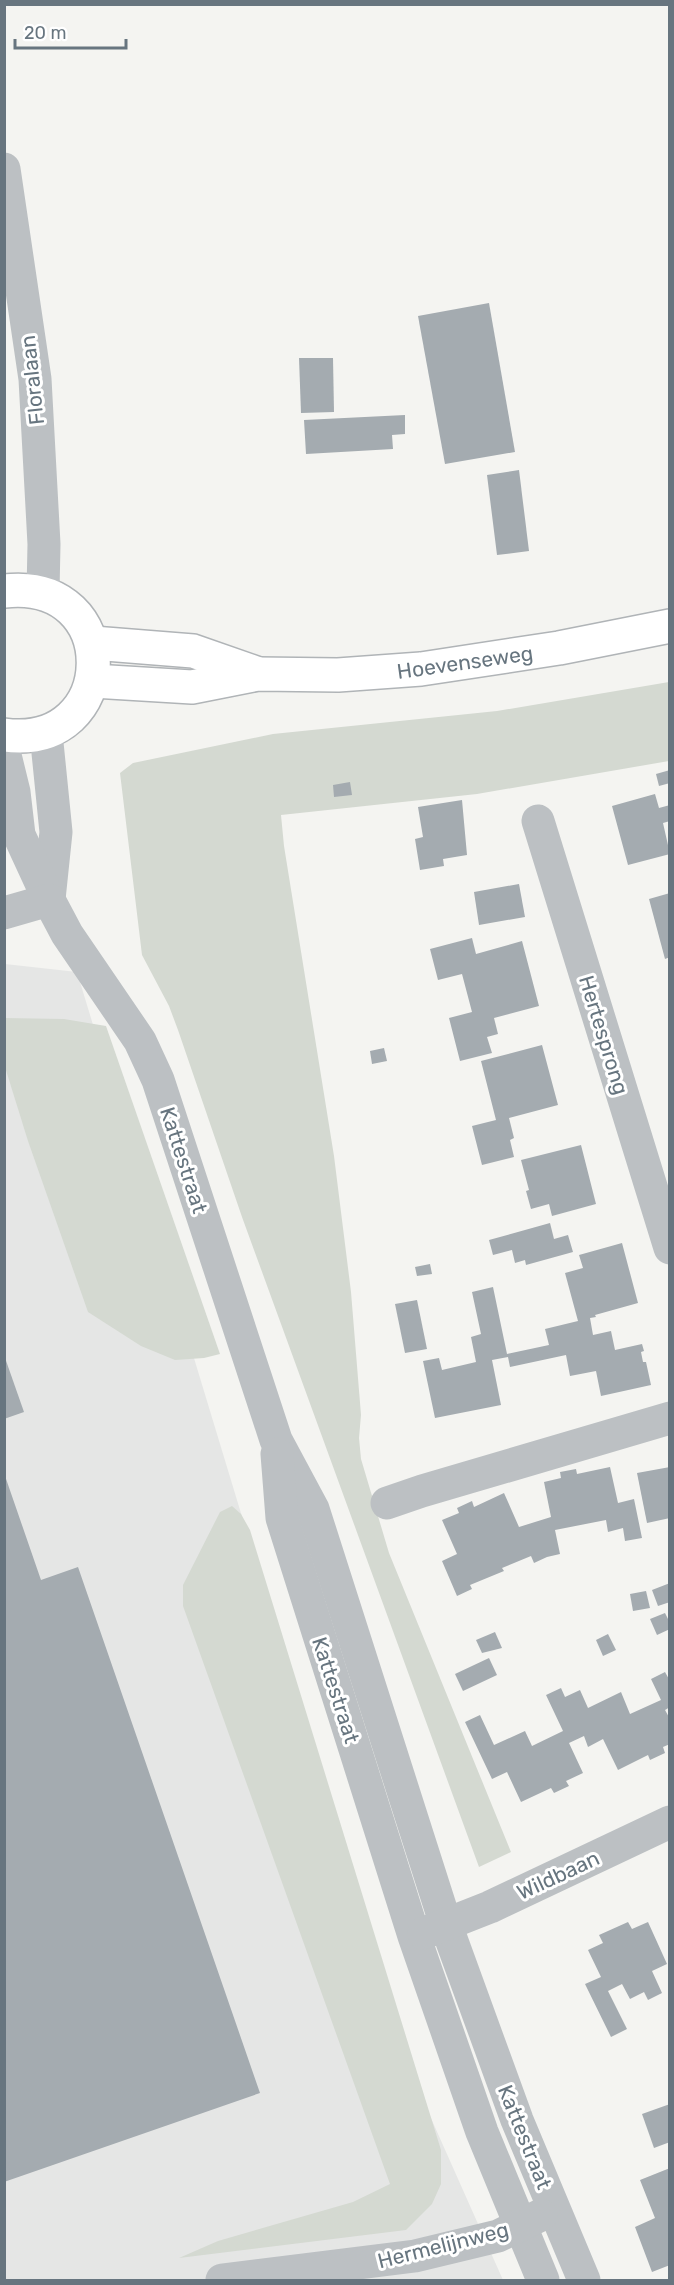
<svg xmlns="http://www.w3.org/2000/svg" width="674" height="2285" font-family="Rubik,sans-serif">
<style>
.built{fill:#e5e6e5}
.green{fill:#d4d9d1}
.building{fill:#a4abb0}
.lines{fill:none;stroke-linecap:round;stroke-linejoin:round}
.major-casing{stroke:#b0b4b7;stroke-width:36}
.minor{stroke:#bcc0c3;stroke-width:33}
.major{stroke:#fff;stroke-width:33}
.labels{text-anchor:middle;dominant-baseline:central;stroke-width:6;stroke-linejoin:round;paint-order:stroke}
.street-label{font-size:21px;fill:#67757f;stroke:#fff}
</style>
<rect width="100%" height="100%" fill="#f4f4f1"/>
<polygon class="built" points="5,964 77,972 410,2071 503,2280 5,2280"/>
<g class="green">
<polygon points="669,682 669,761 477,794 281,815 284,846 334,1156 351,1292 361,1415 359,1438 361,1459 389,1553 511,1852 479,1867 242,1217 178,1030 169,1006 142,955 120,773 133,763 273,734 497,711"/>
<polygon points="4,1018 64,1019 106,1026 220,1354 204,1358 175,1360 141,1346 88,1312 28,1141 5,1067"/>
<polygon points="232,1506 241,1514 250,1530 441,2150 441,2184 432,2204 406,2230 179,2258 218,2241 353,2202 390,2184 183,1606 183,1585 220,1512"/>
</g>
<g class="building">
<polygon points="489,303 515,452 445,464 418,316"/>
<polygon points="299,358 333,358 334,412 301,413"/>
<polygon points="405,415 405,434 392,435 393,449 306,454 304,420"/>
<polygon points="519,470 529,551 497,555 487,475"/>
<polygon points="670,770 670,783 659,786 656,774"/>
<polygon points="350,782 352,795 334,797 333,785"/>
<polygon points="655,794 659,808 670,805 670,821 663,823 670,854 628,865 612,806"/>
<polygon points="462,800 467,855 443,859 444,866 420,870 415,839 423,837 418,807"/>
<polygon points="519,884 525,917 479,925 474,892"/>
<polygon points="670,893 670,957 665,959 649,899"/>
<polygon points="472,938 476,954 522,941 539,1006 494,1018 498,1034 487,1037 492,1053 460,1061 449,1018 472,1012 462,974 438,980 430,949"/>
<polygon points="542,1045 558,1105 509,1118 514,1138 510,1140 514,1157 482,1165 472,1126 496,1120 481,1061"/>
<polygon points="384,1048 387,1061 372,1064 370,1051"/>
<polygon points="581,1145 596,1204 552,1216 549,1204 531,1209 526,1191 529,1190 521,1160"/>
<polygon points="550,1223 554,1239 568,1235 573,1252 526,1265 525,1260 515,1263 512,1250 493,1255 489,1240"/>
<polygon points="622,1243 638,1303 595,1315 596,1317 590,1318 593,1335 611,1331 615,1350 642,1344 644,1351 641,1352 643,1362 646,1362 651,1385 601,1396 596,1371 570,1376 566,1355 510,1367 508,1357 492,1360 501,1405 435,1418 423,1361 439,1358 442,1370 476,1362 471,1337 481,1334 472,1292 493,1287 507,1354 549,1345 545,1329 578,1321 565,1273 583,1268 579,1255"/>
<polygon points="430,1264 432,1274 417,1276 415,1267"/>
<polygon points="417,1300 427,1349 405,1353 395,1304"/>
<polygon points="4,1355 24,1412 4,1419"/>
<polygon points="610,1467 618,1503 634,1499 642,1538 625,1541 623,1528 608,1532 606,1520 555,1530 560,1554 547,1557 534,1563 531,1556 502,1568 504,1571 470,1585 472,1589 457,1596 442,1561 457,1554 442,1520 459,1513 457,1508 472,1501 474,1507 504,1493 519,1527 551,1517 544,1482 561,1478 560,1472 576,1469 577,1474"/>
<polygon points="670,1467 670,1518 647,1523 637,1473"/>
<polygon points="4,1473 41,1580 78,1567 260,2093 4,2182"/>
<polygon points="670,1583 670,1602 658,1606 652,1590"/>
<polygon points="646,1591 650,1608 633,1611 630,1594"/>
<polygon points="665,1613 670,1623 670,1629 657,1635 650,1619"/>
<polygon points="495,1632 502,1648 482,1653 476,1640"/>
<polygon points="608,1634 616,1650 603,1656 596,1640"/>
<polygon points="489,1658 497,1675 463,1691 455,1674"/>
<polygon points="665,1672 670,1681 670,1707 665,1710 670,1719 670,1744 663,1747 665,1753 650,1760 648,1755 618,1770 603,1739 588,1747 584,1736 569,1743 583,1773 566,1781 569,1786 554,1793 551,1788 521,1802 507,1772 492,1779 465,1722 480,1715 494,1745 525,1731 532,1746 563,1731 546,1695 561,1688 565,1697 580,1690 588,1708 621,1692 630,1714 661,1700 651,1679"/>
<polygon points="628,1922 632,1929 648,1922 667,1964 652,1971 662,1993 648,2000 644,1992 630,1999 622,1984 608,1991 627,2029 611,2037 585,1984 601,1977 588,1950 603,1943 599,1935"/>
<polygon points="670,2104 670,2142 654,2148 642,2114"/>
<polygon points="670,2168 670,2265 652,2272 635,2227 655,2218 640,2180"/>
</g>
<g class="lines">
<g class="major-casing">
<g id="major">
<path d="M4,591C125,577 121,751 4,735"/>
<polyline points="93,643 193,651 256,673"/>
<polyline points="93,681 192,687 258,674 338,675 421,669 559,648 670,626"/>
</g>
</g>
<g class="minor">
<polyline points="4,169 35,379 44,544 43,592"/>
<polyline points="46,733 56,832 49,899"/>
<polyline points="4,751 14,792 19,835 49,900 67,934 140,1041 158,1080 276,1440 313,1509 446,1925 517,2120 584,2280"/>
<polyline points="538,821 670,1248"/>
<polyline points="4,913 49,900"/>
<polyline points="277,1454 282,1518 414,1936 482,2132 543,2280"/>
<polyline points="387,1503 422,1491 670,1418"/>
<polyline points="424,1933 490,1907 670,1822"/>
<polyline points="222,2280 415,2256 498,2236 541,2215"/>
</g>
<use href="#major" class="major"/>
</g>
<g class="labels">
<g class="street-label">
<text transform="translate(32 380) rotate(-96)">Floralaan</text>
<text transform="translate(465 662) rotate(-8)">Hoevenseweg</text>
<text transform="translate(604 1035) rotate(73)">Hertesprong</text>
<text transform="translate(184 1160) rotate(72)">Kattestraat</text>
<text transform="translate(336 1690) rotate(72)">Kattestraat</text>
<text transform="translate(558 1875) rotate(-25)">Wildbaan</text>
<text transform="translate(525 2137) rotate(68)">Kattestraat</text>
<text transform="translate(443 2245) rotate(-14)">Hermelijnweg</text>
</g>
</g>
<rect width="674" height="2285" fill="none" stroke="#67757f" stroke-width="12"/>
<path d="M15 39v9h111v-9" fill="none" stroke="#67757f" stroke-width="3"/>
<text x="24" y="39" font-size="18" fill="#67757f" stroke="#ffffff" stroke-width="4.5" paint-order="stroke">20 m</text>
</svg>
